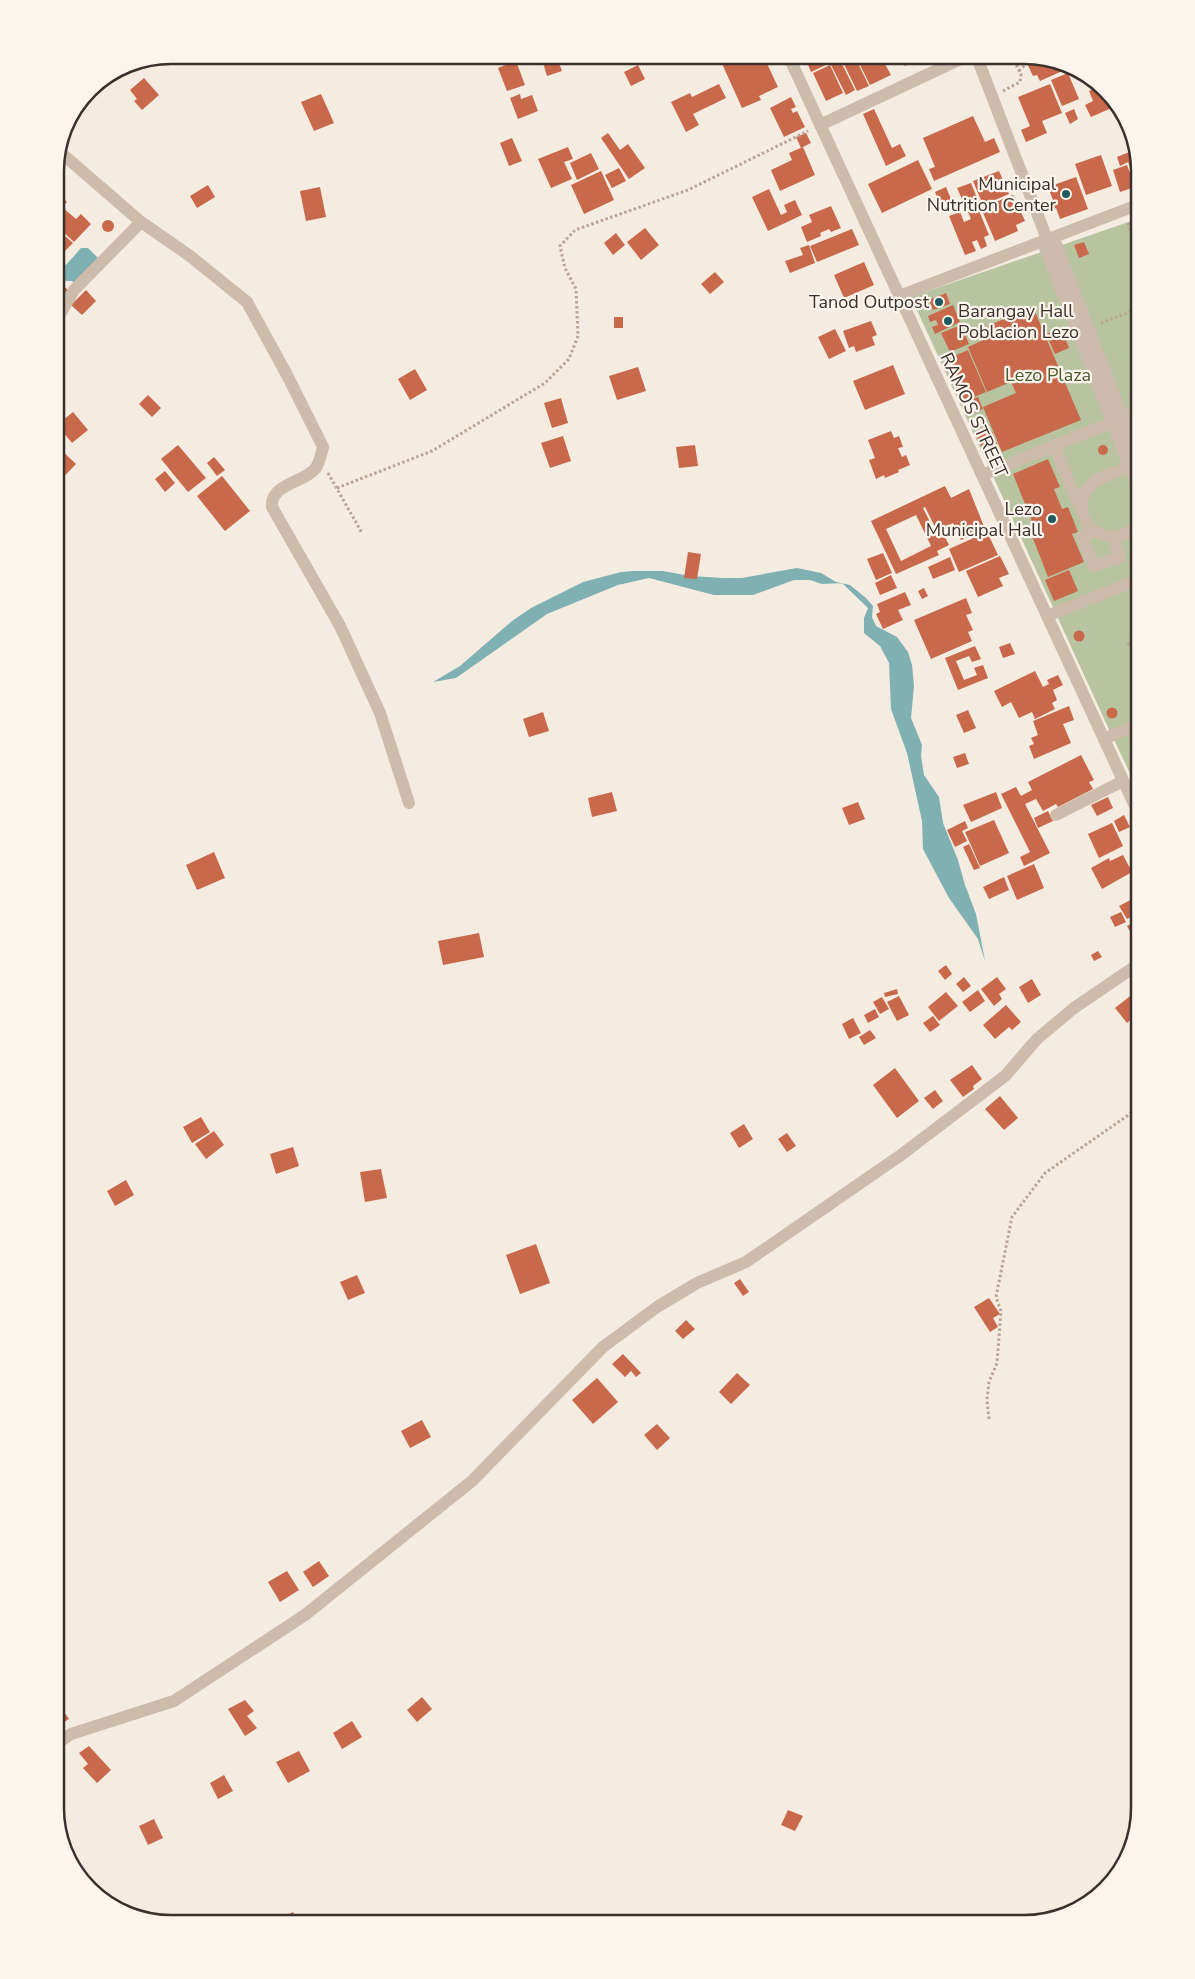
<svg xmlns="http://www.w3.org/2000/svg" width="1195" height="1979" font-family="'Nunito Sans',sans-serif">
<style>
.green{fill:#b8c4a0}
.water{fill:#7fb0b2}
.building{fill:#c8694b;fill-rule:evenodd}
.lines{fill:none;stroke-linecap:round;stroke-linejoin:round}
.path{stroke:#b9a596;stroke-width:3;stroke-dasharray:2.5 2.5;stroke-linecap:butt}
.minor{stroke:#cdbbac;stroke-width:12}
.poi-dot{fill:#1f5a5e;stroke:#fbf5ee;stroke-width:2}
.labels{text-anchor:middle;dominant-baseline:central;stroke-width:4.5;stroke-linejoin:round;paint-order:stroke}
.poi-label{font-size:18px;fill:#3b302b;stroke:#fbf5ee;text-anchor:end}
.park-label{font-size:18px;fill:#4a5a2e;stroke:#fbf5ee}
.street-label{font-size:18px;fill:#3b302b;stroke:#fbf5ee}
.rim{fill:none;stroke:#3b302b;stroke-width:2.5}
</style>
<rect width="100%" height="100%" fill="#f4ebe1"/>
<polygon class="green" points="1140,218 1140,794 1106,723 911,297"/>
<g class="water">
<polygon points="81,248 88,248 98,258 75,284 72,281 66,281 60,275 61,270 57,267 62,262 66,265"/>
<polygon points="797,568 821,573 836,582 850,585 866,598 873,606 872,617 876,626 897,637 908,652 912,665 914,686 911,718 922,745 921,756 924,775 939,797 943,823 958,860 965,885 976,914 985,961 978,939 949,898 923,849 922,821 907,753 891,709 889,663 880,646 864,633 864,618 868,608 842,583 822,584 810,580 794,580 753,595 714,595 649,578 618,585 547,614 456,678 433,682 460,666 512,621 531,608 583,582 621,572 634,571 663,571 690,576 723,578 742,578"/>
</g>
<g class="building">
<polygon points="368,55 392,55 372,65"/>
<polygon points="627,55 644,55 645,60 634,64 632,56 628,58"/>
<polygon points="723,55 739,55 742,62 757,55 763,55 778,87 759,96 761,100 742,108 719,57"/>
<polygon points="816,55 847,55 811,72 806,60"/>
<polygon points="851,55 854,55 869,86 857,91 842,60"/>
<polygon points="855,55 880,55 891,75 870,85"/>
<polygon points="900,55 928,55 905,66"/>
<polygon points="1023,55 1032,55 1069,68 1040,81 1037,75 1033,76"/>
<polygon points="557,58 562,71 547,76 543,63"/>
<polygon points="840,60 855,90 846,95 831,65"/>
<polygon points="516,61 525,85 507,91 498,68"/>
<polygon points="638,65 645,79 631,86 624,72"/>
<polygon points="830,65 843,93 826,101 813,73"/>
<polygon points="1079,71 1089,75 1093,79 1085,83"/>
<polygon points="1068,73 1079,99 1062,106 1051,80"/>
<polygon points="144,78 159,95 142,110 134,101 137,99 130,90"/>
<polygon points="1095,82 1116,106 1091,117 1085,105 1093,101 1089,91 1093,89 1091,84"/>
<polygon points="719,84 726,98 693,114 699,125 686,132 671,102 690,93 692,97"/>
<polygon points="1050,84 1062,113 1042,121 1047,133 1026,142 1021,130 1030,126 1018,97"/>
<polygon points="321,94 334,123 314,131 301,102"/>
<polygon points="520,94 521,99 532,95 538,111 518,119 510,98"/>
<polygon points="791,97 796,107 791,109 793,113 797,111 805,127 784,137 770,108"/>
<polygon points="874,109 892,148 900,144 906,156 886,166 863,114"/>
<polygon points="1074,109 1078,119 1070,124 1065,113"/>
<polygon points="973,116 985,142 994,138 1000,152 934,181 929,169 935,167 923,138"/>
<polygon points="608,133 620,150 628,144 645,168 629,179 601,138"/>
<polygon points="806,133 811,143 801,148 796,137"/>
<polygon points="512,138 522,161 509,166 500,143"/>
<polygon points="568,147 573,159 564,162 572,179 551,188 538,159"/>
<polygon points="803,147 815,175 780,191 771,170 792,160 789,153"/>
<polygon points="1134,150 1138,163 1130,167 1128,162 1120,166 1117,157"/>
<polygon points="591,153 599,169 577,180 570,163"/>
<polygon points="1101,155 1112,186 1086,195 1075,164"/>
<polygon points="918,160 932,189 882,213 868,184"/>
<polygon points="1127,165 1135,187 1120,192 1113,170"/>
<polygon points="619,168 626,181 612,188 605,175"/>
<polygon points="601,171 614,200 584,214 571,185"/>
<polygon points="999,171 1009,194 983,205 973,181"/>
<polygon points="1076,177 1088,209 1060,219 1056,208 1052,210 1048,202 1053,200 1048,187"/>
<polygon points="971,183 979,203 966,208 957,188"/>
<polygon points="208,185 215,197 197,208 190,196"/>
<polygon points="320,187 326,217 306,221 300,191"/>
<polygon points="946,187 953,204 942,208 935,192"/>
<polygon points="769,189 781,215 787,212 784,205 795,200 802,215 768,231 752,197"/>
<polygon points="55,191 67,202 62,207 76,219 81,214 91,224 74,242 55,224"/>
<polygon points="1013,195 1025,221 1016,225 1018,231 995,241 981,208"/>
<polygon points="831,206 841,228 831,232 829,229 820,233 821,236 807,242 801,227 812,222 809,215"/>
<polygon points="977,206 989,235 984,237 987,246 981,249 977,240 972,242 976,251 965,255 949,216 960,212 964,222 971,219 967,210"/>
<circle cx="108" cy="226" r="6"/>
<polygon points="55,227 73,243 59,257 55,253"/>
<polygon points="645,228 659,245 641,260 627,242"/>
<polygon points="852,229 859,245 817,262 810,246"/>
<polygon points="616,233 625,245 613,255 604,243"/>
<polygon points="1084,242 1089,254 1079,258 1074,245"/>
<polygon points="809,245 815,263 790,273 785,261 803,255 800,248"/>
<polygon points="864,262 874,285 844,298 834,275"/>
<polygon points="715,272 724,282 710,294 701,284"/>
<polygon points="55,278 68,290 60,298 55,294"/>
<polygon points="86,290 96,301 82,315 71,305"/>
<polygon points="946,293 950,304 933,310 929,300"/>
<polygon points="953,305 960,322 935,334 932,327 938,325 936,320 930,322 928,316"/>
<polygon points="1033,307 1081,420 1002,452 983,407 1016,393 1011,382 987,392 968,347 992,336 987,326"/>
<rect x="614" y="317" width="9" height="11"/>
<polygon points="871,321 877,335 872,337 875,345 856,352 854,346 849,348 843,331"/>
<polygon points="961,325 969,344 950,352 941,333"/>
<polygon points="1061,328 1069,348 1055,354 1046,334"/>
<polygon points="835,329 846,351 829,359 818,337"/>
<polygon points="968,350 986,392 965,401 947,359"/>
<polygon points="893,365 905,394 865,410 853,381"/>
<polygon points="638,367 646,391 617,400 609,376"/>
<polygon points="415,369 427,390 410,400 398,379"/>
<polygon points="148,395 161,408 152,417 139,404"/>
<polygon points="978,397 983,409 967,415 962,403"/>
<polygon points="561,398 568,423 552,428 544,403"/>
<polygon points="73,412 88,430 72,443 57,425"/>
<polygon points="891,431 894,438 899,436 903,447 898,448 902,457 906,455 910,465 898,470 899,472 885,478 884,475 876,479 869,460 875,458 868,440"/>
<polygon points="992,431 1001,454 987,460 977,437"/>
<polygon points="563,436 571,461 550,468 541,443"/>
<circle cx="1103" cy="450" r="5"/>
<polygon points="178,445 206,478 188,492 161,459"/>
<polygon points="695,445 698,466 679,468 676,447"/>
<polygon points="58,447 76,464 55,486 55,451"/>
<polygon points="214,457 225,470 217,476 207,463"/>
<polygon points="1048,459 1060,487 1054,489 1062,509 1068,507 1078,532 1072,534 1084,562 1048,577 1030,531 1035,529 1013,474"/>
<polygon points="165,471 175,483 165,492 155,479"/>
<polygon points="222,476 250,511 225,531 197,496"/>
<path d="M945,486L951,498L969,489L985,529L961,540L953,523L937,531L925,507L923,508L936,534L942,531L949,545L937,551L939,555L896,574L871,521ZM916,515L931,546L901,561L886,529Z"/>
<polygon points="987,532 998,555 959,572 949,549"/>
<polygon points="688,552 701,554 697,579 684,578"/>
<polygon points="883,553 892,573 876,580 867,559"/>
<polygon points="1000,556 1009,574 999,578 1003,586 978,597 966,571"/>
<polygon points="950,557 955,570 933,579 928,567"/>
<polygon points="1069,570 1078,591 1054,601 1045,580"/>
<polygon points="891,575 897,588 880,595 875,583"/>
<polygon points="924,588 928,596 922,599 918,591"/>
<polygon points="905,592 911,605 898,610 903,620 883,629 876,614 880,612 877,604"/>
<polygon points="966,598 972,613 966,615 973,630 968,632 972,641 931,659 914,620"/>
<circle cx="1079" cy="636" r="5.5"/>
<polygon points="1010,643 1015,654 1003,658 999,647"/>
<polygon points="975,646 981,659 972,662 969,656 956,661 964,680 977,675 974,668 983,665 988,678 958,690 945,658"/>
<polygon points="1035,671 1043,687 1049,684 1047,680 1058,675 1063,685 1053,690 1057,700 1052,703 1055,709 1035,719 1032,712 1019,718 1011,702 1002,707 994,691"/>
<polygon points="1069,706 1074,720 1063,724 1071,743 1034,759 1029,746 1034,744 1031,738 1038,735 1033,721"/>
<circle cx="1112" cy="713" r="5.5"/>
<polygon points="968,710 976,728 964,733 956,715"/>
<polygon points="543,712 549,731 529,737 523,719"/>
<polygon points="965,753 969,764 957,768 953,757"/>
<polygon points="1081,755 1094,780 1089,782 1093,789 1058,807 1056,804 1043,811 1036,799 1025,804 1050,853 1024,866 1020,857 1030,852 1001,794 1016,787 1021,796 1032,790 1028,782"/>
<polygon points="612,792 617,811 592,817 588,798"/>
<polygon points="996,792 1002,808 971,822 963,805"/>
<polygon points="1108,797 1113,808 1097,816 1091,805"/>
<polygon points="858,802 865,819 849,825 842,808"/>
<polygon points="1048,811 1053,821 1038,828 1034,818"/>
<polygon points="1124,815 1130,827 1119,832 1114,821"/>
<polygon points="994,820 1009,853 980,866 965,832"/>
<polygon points="965,821 968,828 962,831 967,841 955,847 947,830"/>
<polygon points="1112,823 1123,846 1099,858 1088,834"/>
<polygon points="969,844 980,868 974,870 963,847"/>
<polygon points="214,852 225,878 197,890 186,865"/>
<polygon points="1123,855 1132,872 1102,889 1091,868 1109,858 1110,861"/>
<polygon points="1034,864 1044,888 1017,900 1007,876"/>
<polygon points="1004,877 1009,890 989,899 983,887"/>
<polygon points="1140,895 1140,912 1127,919 1119,906"/>
<polygon points="1121,912 1126,922 1115,927 1110,917"/>
<polygon points="1137,921 1140,925 1140,933 1133,937 1127,926"/>
<polygon points="479,933 484,957 443,965 438,941"/>
<polygon points="1098,951 1102,957 1094,961 1091,955"/>
<polygon points="946,965 952,974 945,980 938,971"/>
<polygon points="964,977 971,986 963,992 956,984"/>
<polygon points="997,977 1006,989 999,994 1002,999 994,1006 981,989"/>
<polygon points="1032,979 1041,995 1028,1003 1019,987"/>
<polygon points="897,989 898,994 885,997 884,993"/>
<polygon points="978,990 985,1001 970,1012 962,1002"/>
<polygon points="946,992 958,1006 939,1021 928,1007"/>
<polygon points="1134,993 1140,1001 1140,1012 1127,1023 1115,1008"/>
<polygon points="899,996 909,1015 897,1021 887,1002"/>
<polygon points="882,997 889,1009 880,1014 873,1002"/>
<polygon points="1006,1005 1021,1022 1012,1030 1009,1027 995,1039 983,1025"/>
<polygon points="875,1009 879,1017 868,1023 864,1015"/>
<polygon points="933,1016 940,1025 930,1032 923,1023"/>
<polygon points="853,1018 861,1033 849,1039 842,1024"/>
<polygon points="55,1030 65,1047 55,1053"/>
<polygon points="870,1030 876,1038 864,1045 859,1037"/>
<polygon points="972,1065 982,1079 973,1086 974,1089 963,1097 950,1080"/>
<polygon points="895,1068 919,1101 897,1118 873,1085"/>
<polygon points="935,1090 943,1101 933,1109 924,1098"/>
<polygon points="1000,1096 1018,1118 1004,1130 985,1109"/>
<polygon points="201,1117 210,1132 192,1143 183,1127"/>
<polygon points="744,1124 753,1139 739,1148 730,1133"/>
<polygon points="214,1131 224,1145 206,1159 195,1144"/>
<polygon points="787,1133 796,1146 787,1152 778,1139"/>
<polygon points="293,1147 299,1166 276,1174 270,1154"/>
<polygon points="381,1169 387,1198 365,1202 360,1172"/>
<polygon points="126,1180 134,1195 115,1206 107,1191"/>
<polygon points="536,1244 550,1283 520,1294 506,1255"/>
<polygon points="357,1275 365,1293 348,1300 340,1282"/>
<polygon points="740,1279 749,1292 743,1296 734,1283"/>
<polygon points="989,1298 1000,1314 993,1318 998,1327 990,1332 974,1307"/>
<polygon points="686,1320 695,1329 683,1339 675,1331"/>
<polygon points="623,1354 641,1373 636,1377 631,1371 625,1377 612,1364"/>
<polygon points="737,1373 750,1385 731,1404 719,1392"/>
<polygon points="597,1378 618,1402 593,1424 572,1400"/>
<polygon points="422,1420 431,1437 410,1448 401,1431"/>
<polygon points="657,1424 670,1438 657,1450 644,1435"/>
<polygon points="319,1561 329,1576 313,1587 303,1572"/>
<polygon points="287,1571 299,1590 280,1602 268,1582"/>
<polygon points="422,1697 432,1709 417,1722 407,1710"/>
<polygon points="245,1700 254,1711 247,1716 257,1728 245,1736 228,1709"/>
<polygon points="60,1706 69,1719 59,1725 55,1719 55,1709"/>
<polygon points="352,1721 362,1737 342,1749 333,1733"/>
<polygon points="89,1746 111,1770 97,1783 83,1768 88,1764 79,1753"/>
<polygon points="299,1751 310,1771 288,1783 276,1762"/>
<polygon points="224,1775 233,1791 218,1799 210,1783"/>
<polygon points="788,1810 803,1816 795,1831 781,1825"/>
<polygon points="154,1819 163,1838 148,1845 139,1826"/>
<polygon points="293,1912 299,1924 277,1924 276,1920"/>
</g>
<g class="lines">
<g class="path">
<polyline points="1019,71 1025,65"/>
<polyline points="1003,91 1020,82 1021,74 1017,67 1018,55"/>
<polyline points="1128,223 1140,255"/>
<polyline points="1101,323 1140,308"/>
<polyline points="328,473 362,533"/>
<polyline points="337,488 432,451 545,383 569,359 578,336 576,289 565,268 560,246 575,230 688,190 808,131"/>
<polyline points="1128,645 1140,623"/>
<polyline points="989,1419 987,1400 989,1382 997,1363 1001,1311 996,1297 1012,1217 1045,1173 1140,1107"/>
</g>
<g class="minor">
<polyline points="788,55 1140,817"/>
<polyline points="976,55 1047,239 1045,248 1140,495"/>
<polyline points="820,125 969,55"/>
<path d="M59,151L141,222L190,256L247,302L287,375L323,447C321,455 320,462 315,469C303,483 270,484 272,507L340,626L380,713L409,803"/>
<polyline points="1047,239 1056,244 1140,462"/>
<polyline points="899,296 1140,204"/>
<polyline points="55,323 74,290 141,222"/>
<polyline points="1054,446 1081,510"/>
<path d="M1129,467C1117,472 1100,476 1091,485C1072,502 1085,536 1110,536C1121,537 1131,531 1140,528"/>
<polyline points="982,475 1140,411"/>
<polyline points="1095,531 1082,537 1094,566 1120,557 1113,536"/>
<polyline points="1047,616 1140,579"/>
<polyline points="1104,739 1140,723"/>
<polyline points="1056,815 1123,781"/>
<polyline points="55,1745 71,1734 174,1701 305,1615 472,1481 603,1347 657,1307 697,1283 746,1262 901,1155 1005,1076 1037,1039 1074,1008 1140,963"/>
</g>
</g>
<g class="poi-dot">
<circle cx="1066" cy="194" r="5"/>
<circle cx="939" cy="302" r="5"/>
<circle cx="948" cy="321" r="5"/>
<circle cx="1052" cy="519" r="5"/>
</g>
<g class="labels">
<g class="poi-label">
<text x="1056" y="184">Municipal<tspan x="1056" dy="21">Nutrition Center</tspan></text>
<text x="929" y="302">Tanod Outpost</text>
<text x="958" y="311" text-anchor="start">Barangay Hall<tspan x="958" dy="21">Poblacion Lezo</tspan></text>
<text x="1042" y="509">Lezo<tspan x="1042" dy="21">Municipal Hall</tspan></text>
</g>
<g class="park-label">
<text x="1048" y="375">Lezo Plaza</text>
</g>
<g class="street-label">
<text transform="translate(974 415) rotate(65)">RAMOS STREET</text>
</g>
</g>
<path d="M0 0H1195V1979H0ZM171 64H1024A107 107 0 0 1 1131 171V1808A107 107 0 0 1 1024 1915H171A107 107 0 0 1 64 1808V171A107 107 0 0 1 171 64Z" fill="#fbf5ee" fill-rule="evenodd"/>
<path class="rim" d="M171 64H1024A107 107 0 0 1 1131 171V1808A107 107 0 0 1 1024 1915H171A107 107 0 0 1 64 1808V171A107 107 0 0 1 171 64Z"/>
</svg>
